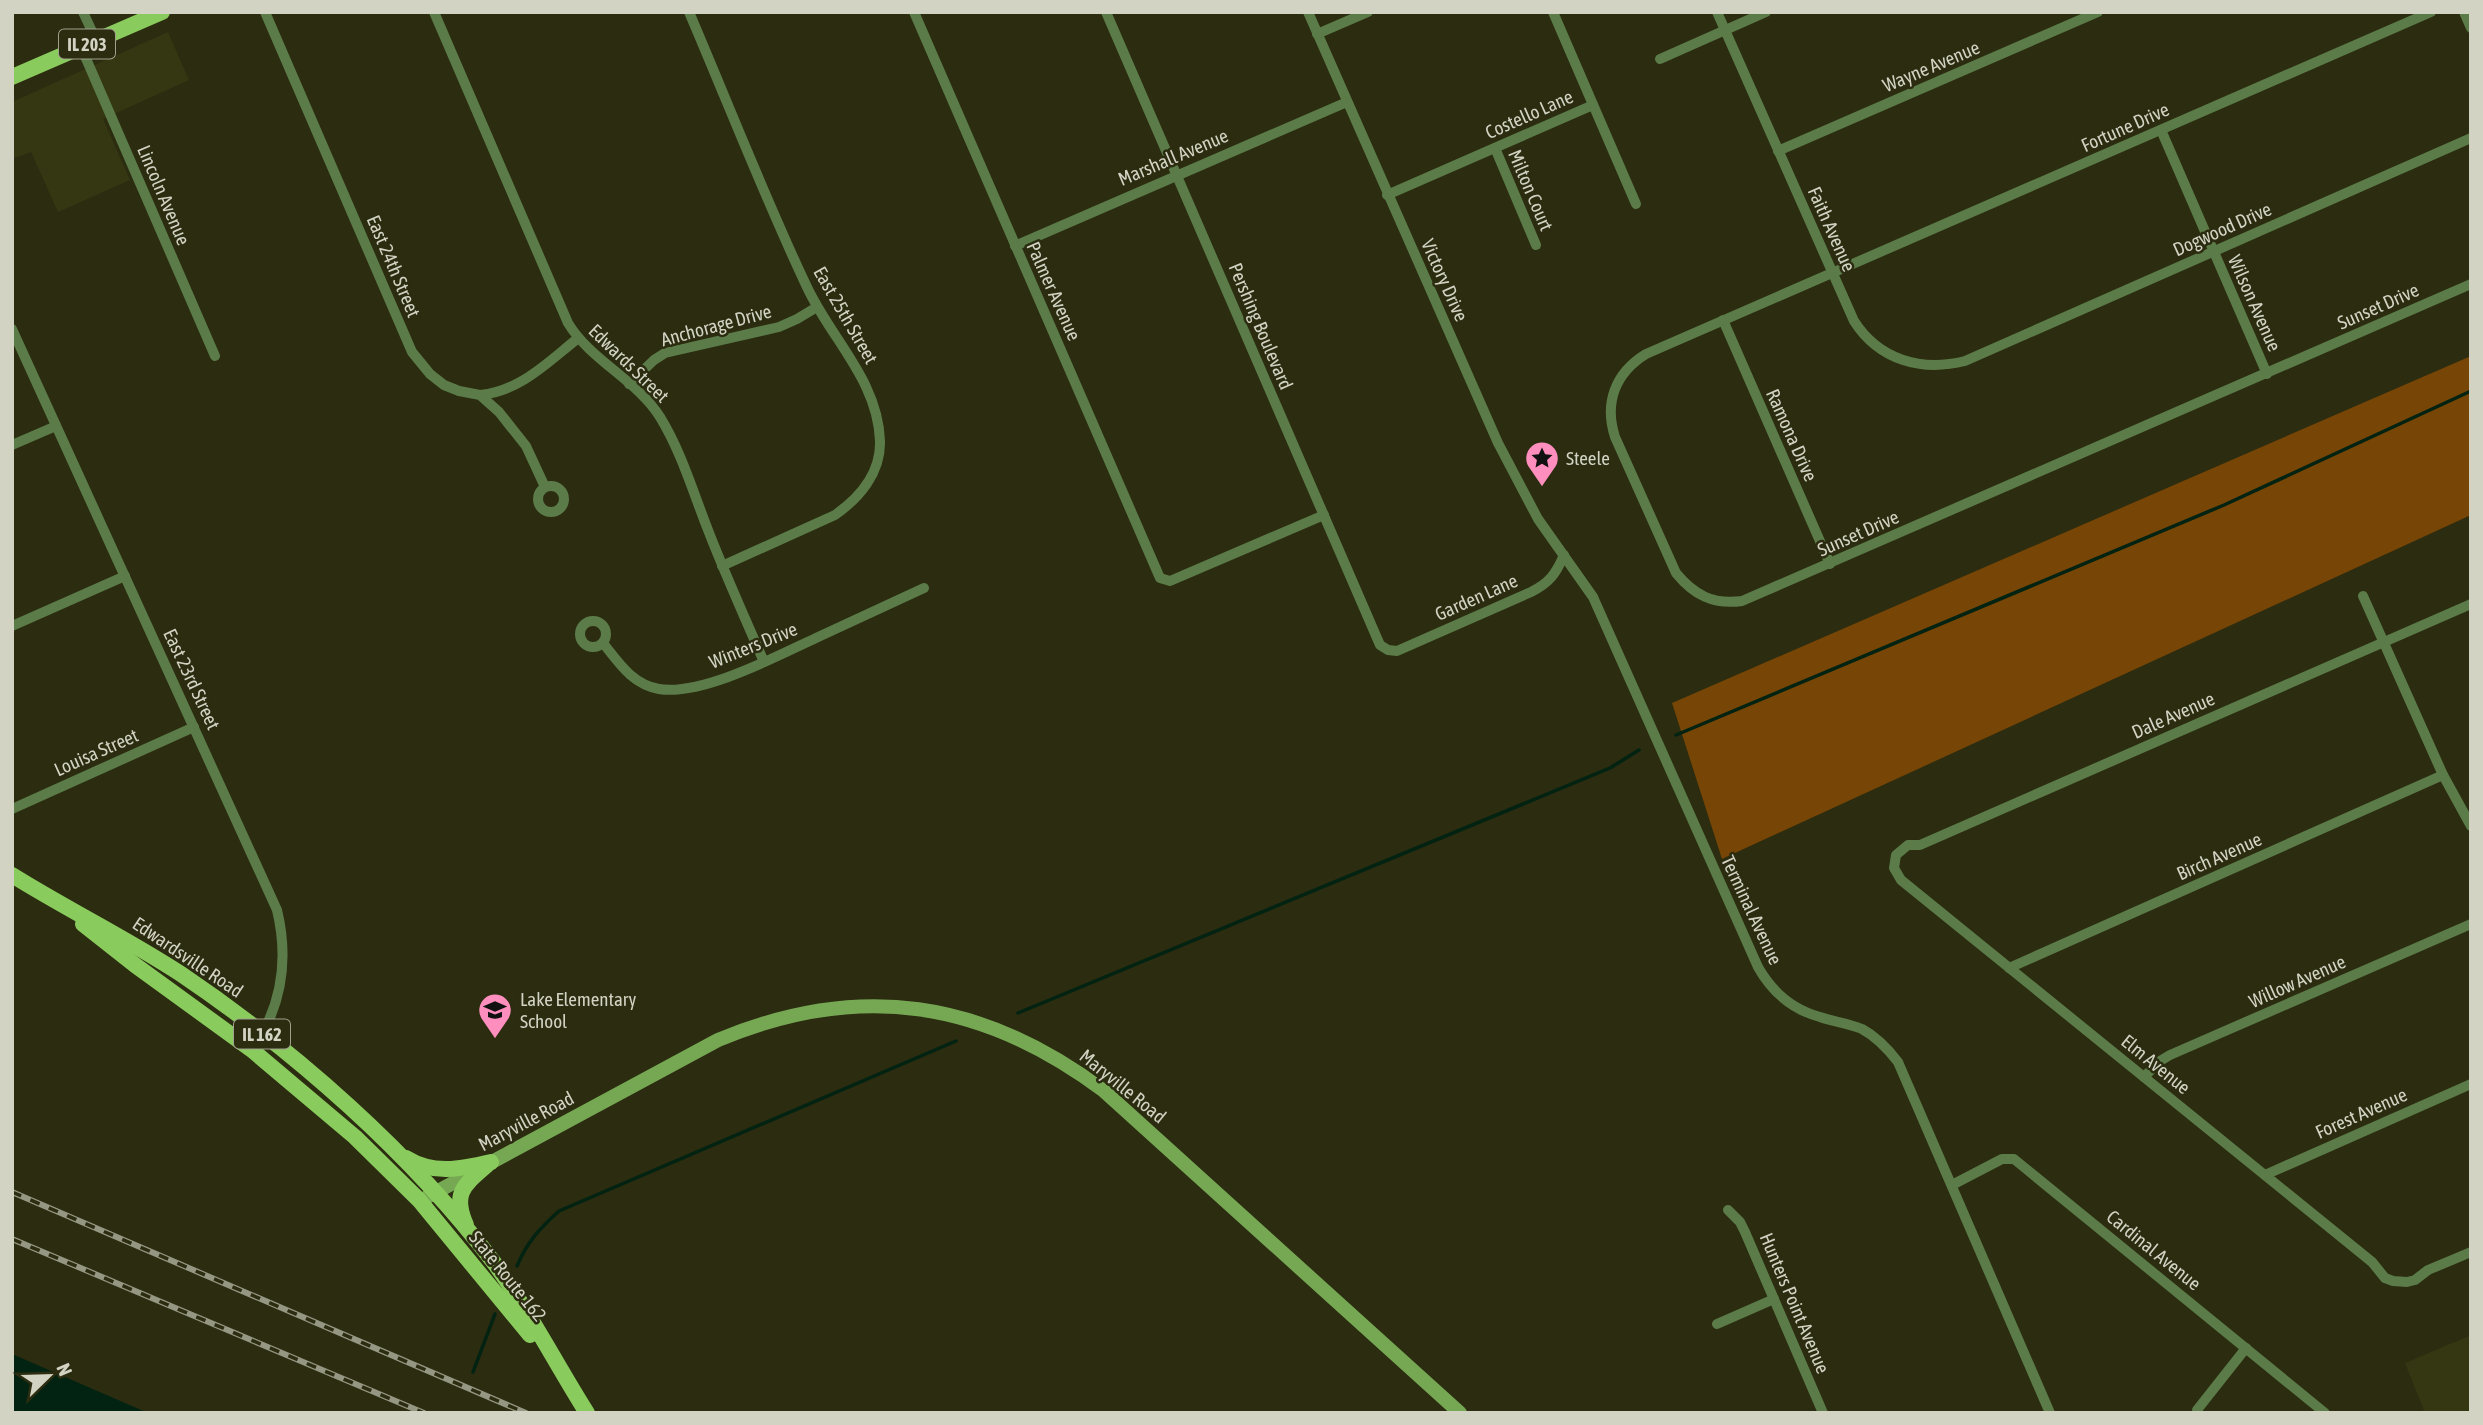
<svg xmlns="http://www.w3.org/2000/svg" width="2483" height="1425" font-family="'Asap Condensed',sans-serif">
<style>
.built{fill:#353712}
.green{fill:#774506}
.water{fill:#022312}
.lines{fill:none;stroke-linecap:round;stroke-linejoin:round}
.stream{stroke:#022312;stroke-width:3.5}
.minor{stroke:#5b7b48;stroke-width:10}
.secondary{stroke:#76a854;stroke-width:14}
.primary{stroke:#8acb5d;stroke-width:16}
.rail-casing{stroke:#969783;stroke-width:6}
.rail{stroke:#2b2c10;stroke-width:3.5;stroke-dasharray:10;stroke-linecap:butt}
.labels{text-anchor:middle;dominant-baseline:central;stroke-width:5;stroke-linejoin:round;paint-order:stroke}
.shield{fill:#2b2c10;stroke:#a0a18d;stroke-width:2}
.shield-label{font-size:18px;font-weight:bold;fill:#d2d3c3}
.street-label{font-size:19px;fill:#d2d3c3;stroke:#2b2c10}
.poi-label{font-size:19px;fill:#d2d3c3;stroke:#2b2c10;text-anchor:start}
</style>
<rect width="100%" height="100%" fill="#2b2c10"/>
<g class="built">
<polygon points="168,32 189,80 103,119 130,180 58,212 31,152 12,159 12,102"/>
<polygon points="2471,1335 2471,1413 2425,1413 2405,1363"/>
</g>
<polygon class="green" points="2471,356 2471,515 1722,859 1672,703"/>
<polygon class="water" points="12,1354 148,1413 12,1413"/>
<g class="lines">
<g class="stream">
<polyline points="1676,735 2224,505 2471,391"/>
<polyline points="1018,1013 1610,768 1639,750"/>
<path d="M517,1266C527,1242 540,1228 559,1211L956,1041"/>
<polyline points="473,1372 495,1314"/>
</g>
<g class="minor">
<polyline points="83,12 96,40"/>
<polyline points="265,12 412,352 430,374 444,385 459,391 480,395 499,412 526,446 545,487"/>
<path d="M434,12L568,323C591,361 636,379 660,417C681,451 693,492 708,530C725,574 745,618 764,662"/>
<path d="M689,12C728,103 764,196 806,285C830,338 878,380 880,441C881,473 859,498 835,515L722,566"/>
<polyline points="914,12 1160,578 1170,581 1324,515"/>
<path d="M1106,12L1380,645L1388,650L1397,651L1531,592C1549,583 1556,574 1564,555"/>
<path d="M1308,12L1498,443L1538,519L1593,597L1758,967C1772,992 1791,1009 1820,1017C1834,1022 1848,1023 1862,1029C1877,1037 1888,1049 1898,1062L2050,1413"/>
<polyline points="1553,12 1636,204"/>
<path d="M1717,12L1854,321C1879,360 1921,372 1965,361L2471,138"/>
<path d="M2431,12L1646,354C1615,373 1604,403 1615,437L1676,573C1694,595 1713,605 1742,601L2471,284"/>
<polyline points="2464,12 2471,28"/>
<polyline points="1317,34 1368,12"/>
<polyline points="81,47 215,356"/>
<polyline points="1660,59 1766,12"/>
<polyline points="2161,130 2267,374"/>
<polyline points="1495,148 1536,245"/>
<polyline points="1778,151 2098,12"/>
<polyline points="1387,195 1593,105"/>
<polyline points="1015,246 1347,102"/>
<polyline points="1723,320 1830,564"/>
<path d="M12,329L277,910C289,960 282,1007 252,1050"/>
<polyline points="629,384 654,360 665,353 779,327 797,319 817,307"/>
<path d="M480,395C520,391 547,363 577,339"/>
<polyline points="12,445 56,426"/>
<circle cx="551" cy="499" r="13"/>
<polyline points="2363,596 2443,775 2471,826"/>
<polyline points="2471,604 1920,845 1908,845 1896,855 1894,868 1901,880 2372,1262 2385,1278 2393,1281 2407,1282 2415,1280 2428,1270 2471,1252"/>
<circle cx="593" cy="634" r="13"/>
<polyline points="12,626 125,576"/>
<path d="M603,643C619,663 632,684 659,689C702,696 777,656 816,638C852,621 888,605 924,588"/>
<polyline points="12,809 194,727"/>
<polyline points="2009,968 2443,775"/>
<polyline points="2144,1077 2160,1061 2170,1055 2471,924"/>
<polyline points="2265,1175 2471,1084"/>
<polyline points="1952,1185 2002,1159 2014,1159 2325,1413"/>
<polyline points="1728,1210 1740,1222 1745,1232 1823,1413"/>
<polyline points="1717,1324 1774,1299"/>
<polyline points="2197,1410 2246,1348"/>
</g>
<path class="secondary" d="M427,1197L718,1040C859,981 983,1000 1104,1091L1460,1413"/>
<g class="primary">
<polyline points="12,77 162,12"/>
<path d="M12,875C68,910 126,938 181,974C295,1051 412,1154 495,1264C529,1311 556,1364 587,1413"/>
<polyline points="83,924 135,965 252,1050 355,1137 419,1200 530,1335"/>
<path d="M406,1158C433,1175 461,1169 491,1162"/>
<path d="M466,1225C452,1193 464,1185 487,1165"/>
</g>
<g class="rail-casing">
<g id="rail">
<polyline points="12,1192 526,1413"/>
<polyline points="12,1239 424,1413"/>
</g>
</g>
<use href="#rail" class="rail"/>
</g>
<defs>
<g id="sight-pin" transform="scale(1.75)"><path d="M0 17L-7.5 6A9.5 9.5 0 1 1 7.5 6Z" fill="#fe8ebd" stroke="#2b2c10"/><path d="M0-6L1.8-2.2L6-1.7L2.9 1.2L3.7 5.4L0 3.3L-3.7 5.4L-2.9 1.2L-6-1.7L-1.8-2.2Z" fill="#111"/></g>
<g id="school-pin" transform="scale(1.75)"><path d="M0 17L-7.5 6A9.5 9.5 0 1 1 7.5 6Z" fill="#fe8ebd" stroke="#2b2c10"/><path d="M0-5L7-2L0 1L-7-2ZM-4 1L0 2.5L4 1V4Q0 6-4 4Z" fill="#111"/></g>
</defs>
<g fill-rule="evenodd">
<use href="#sight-pin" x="1542" y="458"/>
<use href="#school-pin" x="495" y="1010"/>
</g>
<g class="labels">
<g class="shield">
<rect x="59" y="29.5" width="56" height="29" rx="5"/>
<rect x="234" y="1019.5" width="56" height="29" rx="5"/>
</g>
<g class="shield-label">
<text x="87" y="44">IL 203</text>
<text x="262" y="1034">IL 162</text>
</g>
<g class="street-label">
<text transform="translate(1931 66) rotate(-23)">Wayne Avenue</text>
<text transform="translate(1529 114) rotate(-24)">Costello Lane</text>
<text transform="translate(2125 127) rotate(-24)">Fortune Drive</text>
<text transform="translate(1173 157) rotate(-23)">Marshall Avenue</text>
<text transform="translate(1531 190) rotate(67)">Milton Court</text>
<text transform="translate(164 195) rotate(67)">Lincoln Avenue</text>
<text transform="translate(1832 229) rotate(66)">Faith Avenue</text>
<text transform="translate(2222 229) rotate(-24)">Dogwood Drive</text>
<text transform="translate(394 266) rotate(67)">East 24th Street</text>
<text transform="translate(1445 280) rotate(66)">Victory Drive</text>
<text transform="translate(1054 291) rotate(66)">Palmer Avenue</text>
<text transform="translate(2255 303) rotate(66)">Wilson Avenue</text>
<text transform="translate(2378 306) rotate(-24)">Sunset Drive</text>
<text transform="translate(846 315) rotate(60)">East 25th Street</text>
<text transform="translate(716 325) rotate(-15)">Anchorage Drive</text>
<text transform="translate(1261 326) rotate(67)">Pershing Boulevard</text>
<text transform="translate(629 363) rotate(44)">Edwards Street</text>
<text transform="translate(1792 435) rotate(66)">Ramona Drive</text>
<text transform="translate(1858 533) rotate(-24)">Sunset Drive</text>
<text transform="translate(1476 597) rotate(-24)">Garden Lane</text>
<text transform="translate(753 645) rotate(-22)">Winters Drive</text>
<text transform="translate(192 679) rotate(65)">East 23rd Street</text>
<text transform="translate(2173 715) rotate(-24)">Dale Avenue</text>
<text transform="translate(96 752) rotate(-24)">Louisa Street</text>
<text transform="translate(2219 856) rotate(-24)">Birch Avenue</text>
<text transform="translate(1752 910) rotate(65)">Terminal Avenue</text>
<text transform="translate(188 957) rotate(34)">Edwardsville Road</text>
<text transform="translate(2297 981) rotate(-24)">Willow Avenue</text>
<text transform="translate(2156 1064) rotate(39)">Elm Avenue</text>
<text transform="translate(1123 1086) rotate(39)">Maryville Road</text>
<text transform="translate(2361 1113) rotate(-24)">Forest Avenue</text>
<text transform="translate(526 1121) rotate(-28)">Maryville Road</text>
<text transform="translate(2154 1250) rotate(39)">Cardinal Avenue</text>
<text transform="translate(508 1276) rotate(51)">State Route 162</text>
<text transform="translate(1795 1303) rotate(67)">Hunters Point Avenue</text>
</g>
<g class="poi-label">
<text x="1566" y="458">Steele</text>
<text x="520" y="999">Lake Elementary<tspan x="520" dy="22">School</tspan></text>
</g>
</g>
<rect width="2483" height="1425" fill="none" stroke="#d2d3c3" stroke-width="28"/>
<g transform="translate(49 1376) rotate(67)" stroke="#2b2c10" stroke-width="5" paint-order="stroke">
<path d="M0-5L12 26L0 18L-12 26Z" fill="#d2d3c3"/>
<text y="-10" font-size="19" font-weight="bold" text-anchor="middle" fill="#d2d3c3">N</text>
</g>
</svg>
